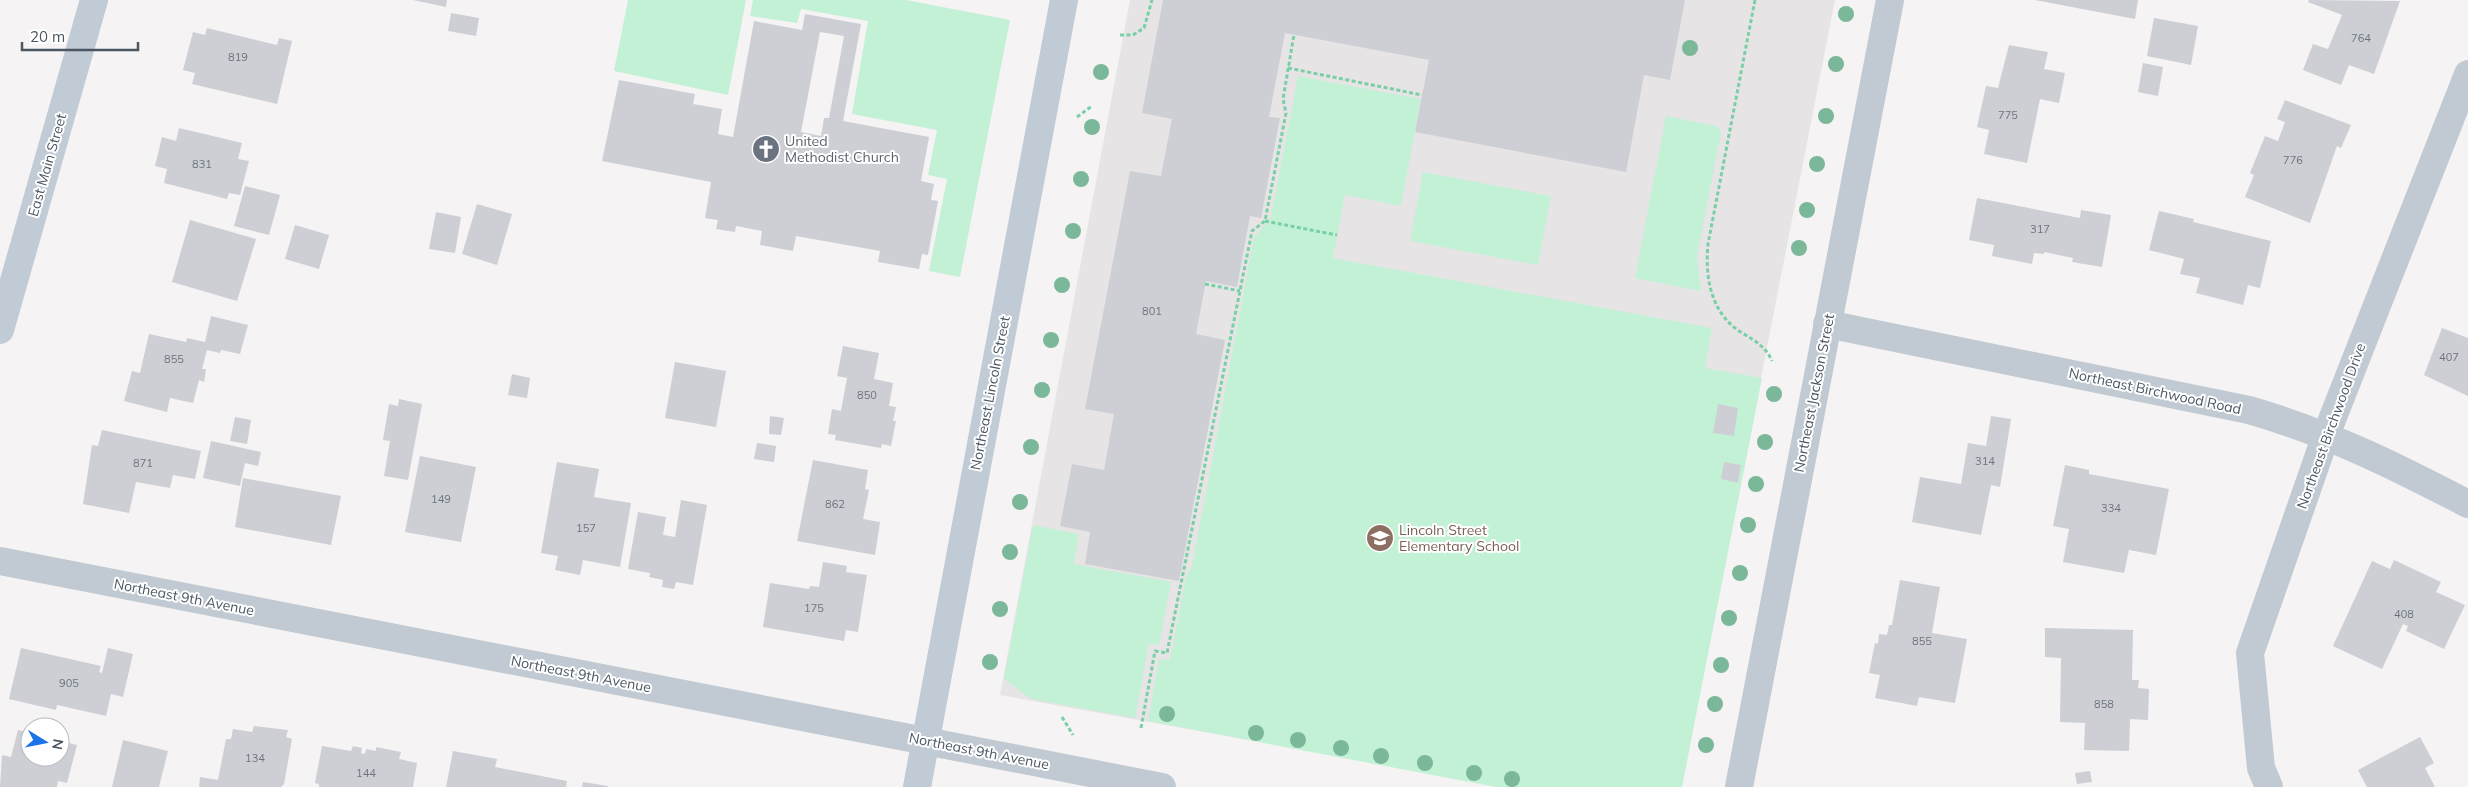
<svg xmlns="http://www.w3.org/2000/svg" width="2468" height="787" font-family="Mulish,sans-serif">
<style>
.education{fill:#e6e4e5}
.green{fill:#c3f1d5}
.building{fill:#cdcfd5;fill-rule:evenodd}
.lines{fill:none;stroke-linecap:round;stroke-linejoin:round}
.path{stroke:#7ad0a6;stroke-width:3;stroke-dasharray:4 2.5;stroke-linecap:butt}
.street{stroke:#c1cad2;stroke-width:28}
.secondary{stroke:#c1cbd6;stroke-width:28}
.tree{fill:#7bb799}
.labels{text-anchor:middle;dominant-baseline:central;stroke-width:4;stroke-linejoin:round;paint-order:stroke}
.number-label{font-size:11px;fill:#6b747e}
.worship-label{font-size:14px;fill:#5b616d;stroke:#fff;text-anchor:start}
.street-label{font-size:14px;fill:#4a5661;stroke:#fff}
.education-label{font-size:14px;fill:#785e54;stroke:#fff;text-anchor:start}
</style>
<rect width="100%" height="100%" fill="#f5f3f3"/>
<polygon class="education" points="1130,0 1835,0 1681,787 1508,787 1000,695"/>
<g class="green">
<polygon points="628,0 746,0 728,95 614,71"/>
<polygon points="753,0 906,0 1010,20 960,277 929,271 947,179 928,175 937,130 852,114 868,21 801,9 797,23 750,16"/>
<polygon points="1298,76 1421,99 1401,206 1345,195 1333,258 1712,328 1705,368 1762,378 1682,787 1496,787 1148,721 1159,659 1170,660 1186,577 1192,566 1254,238 1271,217"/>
<polygon points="1666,116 1716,126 1721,132 1697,256 1701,291 1635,278"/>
<polygon points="1423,172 1551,196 1538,265 1410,241"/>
<polygon points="1033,525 1079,534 1074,564 1171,582 1159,645 1149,643 1135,718 1031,699 1004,679"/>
</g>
<g class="building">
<polygon points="413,0 447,0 446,7"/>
<polygon points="1163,0 1685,0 1670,80 1644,75 1626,172 1415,132 1429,60 1285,33 1269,117 1280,118 1261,218 1250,216 1237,287 1206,281 1196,334 1225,340 1179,581 1085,564 1090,532 1060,526 1072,464 1104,470 1114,414 1085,409 1130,171 1161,176 1172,119 1142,113"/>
<polygon points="2035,0 2138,0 2135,19"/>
<polygon points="2309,0 2400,1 2374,74 2349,65 2341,85 2303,70 2313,44 2328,49 2342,15 2308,2"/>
<polygon points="451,13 479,18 476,36 448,31"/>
<path d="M805,14L861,24L843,121L929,137L921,181L934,184L931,200L938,201L928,255L922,254L919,269L878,262L880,251L796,236L793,251L760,245L762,231L736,226L735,232L716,229L718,220L705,218L711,182L602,161L619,80L695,94L693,104L722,109L718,134L733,137L754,21L802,30ZM820,32L844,36L829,118H824L821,136L801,132Z"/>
<polygon points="2154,18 2198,26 2191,65 2147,56"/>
<polygon points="207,28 277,45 279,38 292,41 277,104 192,84 195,73 183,70 193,32 205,35"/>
<polygon points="2009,45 2048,52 2044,69 2065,73 2059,103 2040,99 2027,163 1984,154 1989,130 1977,127 1986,86 1998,88"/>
<polygon points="2143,63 2163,67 2158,96 2138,92"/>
<polygon points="2285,100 2351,125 2341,148 2337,146 2310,223 2245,197 2254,175 2250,173 2265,136 2278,141 2285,122 2277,119"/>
<polygon points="179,128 242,143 238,159 249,161 240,195 229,193 227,199 164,183 167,169 155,166 162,137 176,141"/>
<polygon points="245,186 280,195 269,235 234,226"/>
<polygon points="1977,198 2080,218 2081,210 2111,215 2102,267 2072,262 2073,258 2044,252 2044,254 2034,253 2032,264 1992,256 1994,245 1969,240"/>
<polygon points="477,204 512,214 497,265 462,254"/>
<polygon points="2159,211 2194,219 2193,222 2271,241 2260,288 2248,285 2243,305 2196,293 2200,278 2180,274 2184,259 2149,250"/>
<polygon points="436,212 461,217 455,253 429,249"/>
<polygon points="190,220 256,239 237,301 172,282"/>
<polygon points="295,225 329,235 319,269 285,259"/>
<polygon points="211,316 248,325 240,354 221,350 220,353 207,350 202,369 206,369 204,382 199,380 193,403 170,398 167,412 124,401 132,371 140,373 149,334 186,342 187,338 205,342"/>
<polygon points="2442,328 2468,338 2468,396 2424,375"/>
<polygon points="843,346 879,353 874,379 893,383 889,406 896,407 893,421 896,421 891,446 882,444 881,448 835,440 836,435 828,434 832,409 841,411 847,378 837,376"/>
<polygon points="675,362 726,371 716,427 665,418"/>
<polygon points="512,374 530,378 527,398 508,395"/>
<polygon points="399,399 422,404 408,480 384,476 390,441 383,440 389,404 398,406"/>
<polygon points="1718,404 1738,408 1734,436 1713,433"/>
<polygon points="770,416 784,418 781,435 769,434"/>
<polygon points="1991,416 2011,419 2000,487 1991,485 1981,535 1912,522 1920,477 1961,484 1968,443 1986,446"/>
<polygon points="235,417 251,420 247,444 230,441"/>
<polygon points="102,430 201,451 195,479 173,475 170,488 136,482 129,513 83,504 92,445 98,446"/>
<polygon points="211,441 261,452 258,466 245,463 240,486 203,478"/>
<polygon points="757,443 776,446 774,462 754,459"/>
<polygon points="420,456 476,467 461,542 405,532"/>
<polygon points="813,460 868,470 865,489 869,490 863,519 880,522 875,555 797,541"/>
<polygon points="557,462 599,469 594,497 631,503 620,567 583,560 580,575 555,570 558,556 541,553"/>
<polygon points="1724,462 1741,465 1738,483 1721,479"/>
<polygon points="2065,465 2089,470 2089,474 2169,489 2156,555 2129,550 2124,573 2063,562 2069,529 2053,526"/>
<polygon points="243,478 341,496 331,545 235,527"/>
<polygon points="681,500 707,505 693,585 676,582 674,589 662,587 663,580 649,577 650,573 628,569 638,512 666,517 663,535 675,537"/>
<polygon points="2394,560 2441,582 2436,592 2465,605 2444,649 2406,631 2408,626 2403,624 2382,669 2333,646 2372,561 2390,569"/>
<polygon points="823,562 847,566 846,572 867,575 858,632 846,630 844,641 763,627 770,583 809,589 810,586 819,587"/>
<polygon points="1900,580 1940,587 1932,633 1967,639 1955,703 1919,697 1917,706 1875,698 1880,675 1869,673 1875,643 1878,644 1879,634 1887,635 1889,625 1892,625"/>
<polygon points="2045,628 2133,630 2132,680 2139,680 2138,688 2149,689 2148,720 2130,719 2129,751 2084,750 2085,723 2060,722 2061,658 2045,657"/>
<polygon points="21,648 101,666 99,672 102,673 108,648 133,654 123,697 111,694 106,716 57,705 56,710 9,699"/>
<polygon points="254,726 288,730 286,737 292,739 284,784 281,787 199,787 200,777 218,780 226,739 231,739 233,729 252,732"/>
<polygon points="18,730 30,733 30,757 60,757 60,741 77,745 67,783 58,781 57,787 0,787 2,755 11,757"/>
<polygon points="2420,737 2434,763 2425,768 2435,787 2367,787 2358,770"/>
<polygon points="123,740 168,751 159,787 112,787"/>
<polygon points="322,746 351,751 353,746 362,748 361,753 365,754 366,749 376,751 376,747 401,752 399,759 417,763 413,787 319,787 319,784 315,783"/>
<polygon points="453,751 497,759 495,767 567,781 566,787 446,787"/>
<polygon points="2090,771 2092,782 2077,784 2075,773"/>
<polygon points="583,782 608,786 608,787 582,787"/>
</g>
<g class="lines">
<g class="path">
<path d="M1755,0L1708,244C1705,276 1710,311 1739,331C1752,339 1766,346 1772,361"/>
<polyline points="1120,35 1133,35 1144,28 1152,0"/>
<polyline points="1288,68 1422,95"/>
<polyline points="1077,117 1092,106"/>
<polyline points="1265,221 1337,235"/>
<polyline points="1205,284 1240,291"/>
<polyline points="1062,717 1073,735"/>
<polyline points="1141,728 1155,651 1167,653 1252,231 1265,221 1286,113 1283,99 1294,35"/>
</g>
<g class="street">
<path d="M1827,324L2249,410C2329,433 2395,466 2468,504"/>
<polyline points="0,561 1162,787"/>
<polyline points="1739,787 1890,0"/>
<polyline points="2269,787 2261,768 2250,653 2326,435 2468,74"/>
</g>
<g class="secondary">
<polyline points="0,330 94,0"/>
<polyline points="917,787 1064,0"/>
</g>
</g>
<g class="tree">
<circle cx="1846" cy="14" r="8"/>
<circle cx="1690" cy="48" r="8"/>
<circle cx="1836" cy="64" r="8"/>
<circle cx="1101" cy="72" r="8"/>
<circle cx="1826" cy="116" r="8"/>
<circle cx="1092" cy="127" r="8"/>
<circle cx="1817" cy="164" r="8"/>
<circle cx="1081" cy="179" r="8"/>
<circle cx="1807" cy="210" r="8"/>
<circle cx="1073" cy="231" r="8"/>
<circle cx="1799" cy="248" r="8"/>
<circle cx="1062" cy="285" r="8"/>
<circle cx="1051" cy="340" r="8"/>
<circle cx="1042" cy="390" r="8"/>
<circle cx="1774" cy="394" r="8"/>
<circle cx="1765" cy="442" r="8"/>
<circle cx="1031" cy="447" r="8"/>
<circle cx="1756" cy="484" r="8"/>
<circle cx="1020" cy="502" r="8"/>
<circle cx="1748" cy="525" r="8"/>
<circle cx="1010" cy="552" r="8"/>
<circle cx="1740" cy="573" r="8"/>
<circle cx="1000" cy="609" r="8"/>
<circle cx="1729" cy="618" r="8"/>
<circle cx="990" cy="662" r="8"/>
<circle cx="1721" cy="665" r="8"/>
<circle cx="1715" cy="704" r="8"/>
<circle cx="1167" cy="714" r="8"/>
<circle cx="1256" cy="733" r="8"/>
<circle cx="1298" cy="740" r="8"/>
<circle cx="1706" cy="745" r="8"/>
<circle cx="1341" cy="748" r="8"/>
<circle cx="1381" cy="756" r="8"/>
<circle cx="1425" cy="763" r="8"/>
<circle cx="1474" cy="773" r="8"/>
<circle cx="1512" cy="779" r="8"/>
</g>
<defs>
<g id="church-disc" transform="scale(1.4375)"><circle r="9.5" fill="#6b7280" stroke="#fff"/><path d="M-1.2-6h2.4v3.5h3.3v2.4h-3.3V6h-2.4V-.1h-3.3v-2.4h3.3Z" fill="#fff"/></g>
<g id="school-disc" transform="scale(1.4375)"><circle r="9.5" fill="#8d6e63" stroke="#fff"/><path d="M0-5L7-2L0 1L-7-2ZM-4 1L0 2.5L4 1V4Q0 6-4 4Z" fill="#fff"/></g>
</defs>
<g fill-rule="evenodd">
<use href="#church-disc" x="766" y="149"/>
<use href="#school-disc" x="1380" y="538"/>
</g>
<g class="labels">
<g class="number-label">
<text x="2361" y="38">764</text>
<text x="238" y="57">819</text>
<text x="2008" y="115">775</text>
<text x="2293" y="160">776</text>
<text x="202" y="164">831</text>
<text x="2040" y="229">317</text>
<text x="1152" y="311">801</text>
<text x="2449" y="357">407</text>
<text x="174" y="359">855</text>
<text x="867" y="395">850</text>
<text x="1985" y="461">314</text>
<text x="143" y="463">871</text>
<text x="441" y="499">149</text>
<text x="835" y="504">862</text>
<text x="2111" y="508">334</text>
<text x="586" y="528">157</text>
<text x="814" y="608">175</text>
<text x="2404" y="614">408</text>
<text x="1922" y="641">855</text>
<text x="69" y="683">905</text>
<text x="2104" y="704">858</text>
<text x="255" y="758">134</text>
<text x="366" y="773">144</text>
</g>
<g class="worship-label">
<text x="785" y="141">United<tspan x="785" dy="16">Methodist Church</tspan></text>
</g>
<g class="street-label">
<text transform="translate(47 165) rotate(-74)">East Main Street</text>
<text transform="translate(2155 391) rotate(12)">Northeast Birchwood Road</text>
<text transform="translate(990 393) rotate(-79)">Northeast Lincoln Street</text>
<text transform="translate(1814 393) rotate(-79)">Northeast Jackson Street</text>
<text transform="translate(2331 426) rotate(-70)">Northeast Birchwood Drive</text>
<text transform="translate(184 597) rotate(11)">Northeast 9th Avenue</text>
<text transform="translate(581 674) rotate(11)">Northeast 9th Avenue</text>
<text transform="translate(979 751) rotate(11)">Northeast 9th Avenue</text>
</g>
<g class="education-label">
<text x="1399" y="530">Lincoln Street<tspan x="1399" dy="16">Elementary School</tspan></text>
</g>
</g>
<g transform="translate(45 742) rotate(100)"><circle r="24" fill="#ffffff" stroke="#b7bbc0"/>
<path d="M0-4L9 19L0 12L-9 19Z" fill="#1a73e8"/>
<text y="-8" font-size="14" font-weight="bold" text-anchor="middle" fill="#4a5661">N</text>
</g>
<path d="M22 42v8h116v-8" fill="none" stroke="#4a5661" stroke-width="2.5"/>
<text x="30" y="42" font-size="15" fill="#4a5661" stroke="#ffffff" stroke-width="4" paint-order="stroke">20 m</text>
</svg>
